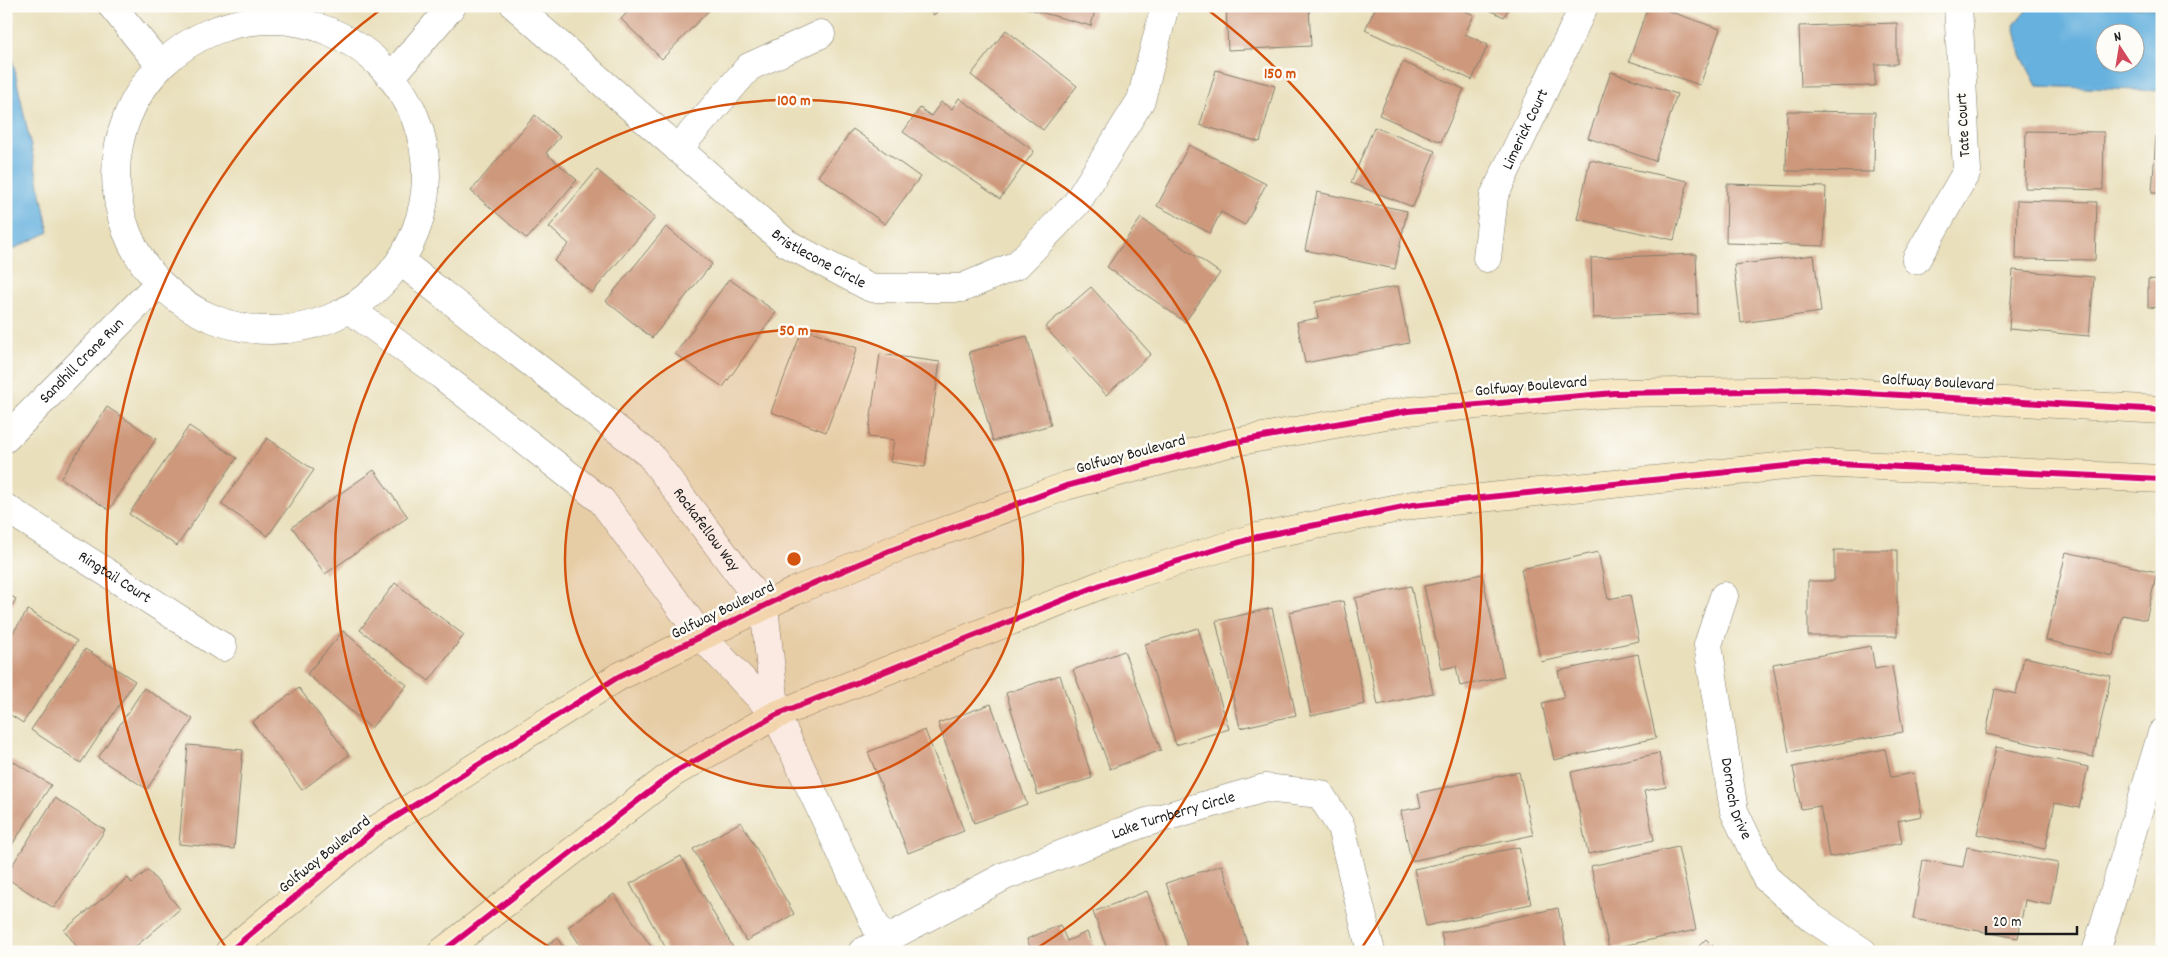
<svg xmlns="http://www.w3.org/2000/svg" width="2168" height="958" font-family="Dekko,sans-serif">
<style>
.water{fill:#66b1de;stroke:#41667d;fill-rule:evenodd}
.building{fill:#cd987c}
.lines{fill:none;stroke-linecap:round;stroke-linejoin:round}
.street-casing{stroke:#827e6c;stroke-width:29}
.secondary-casing{stroke:#827e6c;stroke-width:29}
.street{stroke:#fff;stroke-width:28}
.secondary{stroke:#f7e8c3;stroke-width:28}
.cycleway-casing{stroke:#fdfcf7;stroke-width:9}
.cycleway{stroke:#d6006c;stroke-width:6}
.ring{fill:none;stroke:#d4530e;stroke-width:2.5}
.labels{text-anchor:middle;dominant-baseline:central;stroke-width:5;stroke-linejoin:round;paint-order:stroke}
.street-label{font-size:16px;fill:#1c1c1c;stroke:#fdfcf7}
.centre{fill:#d4530e;stroke:#fdfcf7;stroke-width:2.5}
.ring-label{font-size:15px;text-anchor:middle;font-weight:bold;fill:#d4530e;stroke:#fdfcf7;stroke-width:5;stroke-linejoin:round;paint-order:stroke}
</style>
<rect width="100%" height="100%" fill="#fdfcf7"/>
<filter id="ink" filterUnits="userSpaceOnUse"><feTurbulence type="fractalNoise" baseFrequency=".02" numOctaves="2"/><feDisplacementMap in="SourceGraphic" scale="10" xChannelSelector="R" yChannelSelector="G"/><feConvolveMatrix kernelMatrix="1 2 1 2 8 2 1 2 1" color-interpolation-filters="sRGB"/></filter>
<filter id="wash" filterUnits="userSpaceOnUse"><feTurbulence type="fractalNoise" baseFrequency=".0096" numOctaves="4" result="noise"/><feDisplacementMap in="SourceGraphic" scale="20" xChannelSelector="R" yChannelSelector="G"/><feGaussianBlur stdDeviation="1.12" result="paint"/><feColorMatrix in="noise" values="0 0 0 0 0 0 0 0 0 0 0 0 0 0 0 0 0 1.4 0 .05"/><feComposite in="paint" operator="in"/></filter>
<g filter="url(#wash)">
<rect width="100%" height="100%" fill="#e9dfbb"/>
<g class="water">
<path d="M2030,6L2162,8V91L2037,86L2021,55L2014,25ZM2106,32H2136V62H2106Z"/>
<polygon points="6,29 49,232 11,250 6,248"/>
</g>
<g id="blocks">
<g class="building">
<polygon points="633,6 713,6 662,59 621,19"/>
<polygon points="923,6 941,6 934,15"/>
<polygon points="1018,6 1096,6 1091,26"/>
<polygon points="1226,6 1309,6 1311,46 1228,50"/>
<polygon points="1376,6 1455,6 1474,15 1465,34 1488,45 1472,80 1365,30"/>
<polygon points="1481,6 1510,6 1504,17"/>
<polygon points="1648,6 1654,6 1720,29 1700,85 1629,61"/>
<polygon points="1897,23 1897,64 1875,64 1875,86 1801,87 1799,26"/>
<polygon points="1006,30 1077,86 1043,130 971,75"/>
<polygon points="1403,62 1464,89 1441,142 1379,115"/>
<polygon points="1216,70 1275,86 1260,142 1200,125"/>
<polygon points="1611,72 1677,94 1655,161 1588,138"/>
<polygon points="959,98 1034,151 1000,199 903,132 920,108 931,116 941,102 952,109"/>
<polygon points="1787,111 1875,112 1874,172 1786,171"/>
<polygon points="535,115 560,137 546,153 577,180 527,239 471,191"/>
<polygon points="1374,127 1435,151 1413,207 1351,183"/>
<polygon points="853,129 920,177 885,224 818,176"/>
<polygon points="2026,131 2104,132 2103,190 2025,188"/>
<polygon points="2156,136 2162,136 2162,193 2152,193"/>
<polygon points="1189,145 1266,184 1245,225 1221,212 1210,233 1157,206"/>
<polygon points="1590,160 1688,181 1674,240 1577,219"/>
<polygon points="597,170 655,218 592,293 554,261 569,244 549,227"/>
<polygon points="1727,184 1826,187 1824,246 1726,243"/>
<polygon points="1317,192 1407,211 1395,269 1305,250"/>
<polygon points="2017,200 2097,202 2095,260 2016,259"/>
<polygon points="1141,218 1220,273 1185,322 1107,267"/>
<polygon points="666,227 712,264 652,338 606,301"/>
<polygon points="1696,254 1698,314 1593,318 1591,258"/>
<polygon points="1814,255 1821,312 1741,323 1734,265"/>
<polygon points="2013,270 2094,277 2089,336 2009,329"/>
<polygon points="729,279 776,312 723,387 675,354"/>
<polygon points="2148,279 2162,280 2162,308 2148,307"/>
<polygon points="1398,286 1409,343 1305,363 1297,322 1318,318 1315,302"/>
<polygon points="1091,287 1151,354 1106,395 1045,327"/>
<polygon points="803,328 857,348 826,432 771,412"/>
<polygon points="1027,336 1051,425 993,441 969,352"/>
<polygon points="880,354 940,362 925,467 890,462 894,440 868,437"/>
<polygon points="107,407 156,439 109,510 61,478"/>
<polygon points="189,426 237,458 177,546 129,514"/>
<polygon points="267,438 314,470 268,536 221,504"/>
<polygon points="374,470 408,517 325,574 292,527"/>
<polygon points="1834,550 1897,550 1897,636 1808,636 1808,581 1834,581"/>
<polygon points="1598,552 1608,599 1630,595 1639,641 1541,662 1521,569"/>
<polygon points="2066,552 2157,572 2146,620 2123,615 2113,656 2046,640"/>
<polygon points="1482,574 1504,677 1460,686 1456,666 1442,669 1424,586"/>
<polygon points="395,583 464,635 429,681 360,630"/>
<polygon points="1411,586 1433,693 1378,705 1355,598"/>
<polygon points="6,593 16,599 6,615"/>
<polygon points="1343,601 1365,704 1311,716 1289,612"/>
<polygon points="1272,608 1296,715 1240,728 1216,621"/>
<polygon points="28,610 77,641 23,723 6,712 6,643"/>
<polygon points="1198,628 1229,729 1176,745 1145,644"/>
<polygon points="343,631 407,685 371,728 307,674"/>
<polygon points="1871,646 1875,669 1892,666 1903,732 1789,752 1773,664"/>
<polygon points="85,649 135,681 81,763 31,730"/>
<polygon points="1124,651 1161,750 1110,769 1073,670"/>
<polygon points="1638,654 1656,738 1554,760 1542,703 1564,698 1558,671"/>
<polygon points="2024,657 2111,676 2093,757 1986,734 1995,689 2016,694"/>
<polygon points="1060,675 1092,778 1038,795 1006,693"/>
<polygon points="144,688 193,719 147,789 98,758"/>
<polygon points="299,688 349,755 302,790 252,722"/>
<polygon points="991,704 1027,804 974,823 938,723"/>
<polygon points="925,730 964,831 908,853 868,752"/>
<polygon points="188,745 243,750 234,849 179,844"/>
<polygon points="1996,747 2088,767 2079,808 2055,803 2045,849 1977,834"/>
<polygon points="1885,749 1891,777 1914,773 1922,816 1898,821 1902,843 1829,857 1820,806 1801,809 1793,767"/>
<polygon points="1659,753 1666,787 1644,791 1654,840 1588,854 1571,772"/>
<polygon points="6,757 51,785 6,854"/>
<polygon points="1519,772 1533,835 1411,861 1401,811 1421,807 1418,793"/>
<polygon points="55,798 105,830 54,908 6,878 6,875"/>
<polygon points="741,822 794,914 746,941 693,849"/>
<polygon points="1519,847 1531,904 1426,926 1414,869"/>
<polygon points="1678,847 1696,930 1609,949 1591,866"/>
<polygon points="1967,847 2058,863 2050,905 2025,900 2018,938 1913,919 1923,860 1963,867"/>
<polygon points="681,856 735,951 733,952 668,952 630,884"/>
<polygon points="1222,865 1250,952 1189,952 1166,883"/>
<polygon points="148,870 180,909 129,952 81,952 64,930 128,878 132,883"/>
<polygon points="1147,891 1170,952 1108,952 1093,912"/>
<polygon points="614,894 655,952 585,952 568,927"/>
<polygon points="1558,908 1567,952 1445,952 1441,933"/>
<polygon points="1060,925 1067,941 1087,932 1095,952 1032,952 1027,939"/>
<polygon points="557,938 567,952 536,952"/>
<polygon points="1706,939 1719,952 1693,952"/>
</g>
</g>
</g>
<g filter="url(#ink)">
<use href="#blocks" fill-opacity="0" stroke="#827e6c" stroke-width="1"/>
<g class="lines">
<g class="street-casing">
<g id="street">
<polyline points="112,6 160,65"/>
<path id="s1" d="M515,6L786,243L871,288H962L1017,265L1076,204L1141,100L1165,6"/>
<circle cx="271" cy="175" r="155"/>
<polyline points="392,76 452,6"/>
<polyline points="678,149 749,67 821,34"/>
<path id="s2" d="M1487,258L1494,196L1584,6"/>
<polyline points="1916,260 1967,171 1958,6"/>
<path id="s3" d="M400,261L650,455L764,607L776,715"/>
<polyline points="349,309 441,375 602,501 702,637 776,715 882,939"/>
<path id="s4" d="M6,438L156,286"/>
<path id="s5" d="M6,508L223,647"/>
<path id="s6" d="M1724,596L1708,645L1734,811L1766,878L1812,918L1863,952"/>
<path id="s7" d="M862,952L1005,876L1144,823L1265,788L1320,794L1341,827L1371,952"/>
<polyline points="2096,952 2162,733"/>
</g>
</g>
<g class="secondary-casing">
<g id="secondary">
<polyline points="229,952 375,830 618,677 795,591 892,550 1066,486 1229,443 1408,411 1614,393 1813,390 2162,410"/>
<polyline points="442,952 675,772 776,715 1103,584 1257,537 1413,505 1815,463 2162,479"/>
</g>
</g>
<use href="#street" class="street"/>
<use href="#secondary" class="secondary"/>
<g class="cycleway-casing">
<g id="cycleway">
<polyline points="229,952 375,830 618,677 795,591 892,550 1066,486 1229,443 1408,411 1614,393 1813,390 2162,410"/>
<polyline points="442,952 675,772 776,715 1103,584 1257,537 1413,505 1815,463 2162,479"/>
</g>
</g>
<use href="#cycleway" class="cycleway"/>
</g>
</g>
<circle cx="794" cy="559" r="229" fill="#d4530e" fill-opacity=".12"/>
<g class="ring">
<circle cx="794" cy="559" r="229"/>
<path d="M554 950A459 459 0 1 1 1034 950"/>
<path d="M227 949A688 688 0 0 1 380 10M1208 10A688 688 0 0 1 1361 949"/>
</g>
<g class="labels">
<g class="street-label">
<text transform="translate(1964 125) rotate(-93)">Tate Court</text>
<text stroke="none"><textPath href="#s2" startOffset="136">Limerick Court</textPath></text>
<text stroke="none"><textPath href="#s1" startOffset="396">Bristlecone Circle</textPath></text>
<text stroke="none"><textPath href="#s4" startOffset="108">Sandhill Crane Run</textPath></text>
<text transform="translate(1938 383) rotate(3)">Golfway Boulevard</text>
<text transform="translate(1531 387) rotate(-5)">Golfway Boulevard</text>
<text transform="translate(1131 455) rotate(-15)">Golfway Boulevard</text>
<text stroke="none"><textPath href="#s3" startOffset="410">Rockafellow Way</textPath></text>
<text stroke="none"><textPath href="#s5" startOffset="129">Ringtail Court</textPath></text>
<text transform="translate(723 611) rotate(-26)">Golfway Boulevard</text>
<text stroke="none"><textPath href="#s6" startOffset="208">Dornoch Drive</textPath></text>
<text stroke="none"><textPath href="#s7" startOffset="341">Lake Turnberry Circle</textPath></text>
<text transform="translate(325 855) rotate(-39)">Golfway Boulevard</text>
</g>
</g>
<circle cx="794" cy="559" r="8" class="centre"/>
<g class="ring-label">
<text x="1280" y="78">150 m</text>
<text x="794" y="105">100 m</text>
<text x="794" y="335">50 m</text>
</g>
<rect width="2168" height="958" fill="none" stroke="#fdfcf7" stroke-width="25"/>
<g transform="translate(2120 48) rotate(348)"><circle r="24" fill="#fdfcf7" stroke="#a3a29f"/>
<path d="M0-4L9 19L0 12L-9 19Z" fill="#d1495b"/>
<text y="-8" font-size="14" font-weight="bold" text-anchor="middle" fill="#1c1c1c">N</text>
</g>
<path d="M1986 926v8h91v-8" fill="none" stroke="#1c1c1c" stroke-width="2.5"/>
<text x="1993" y="926" font-size="15" fill="#1c1c1c" stroke="#fdfcf7" stroke-width="4" paint-order="stroke">20 m</text>
</svg>
